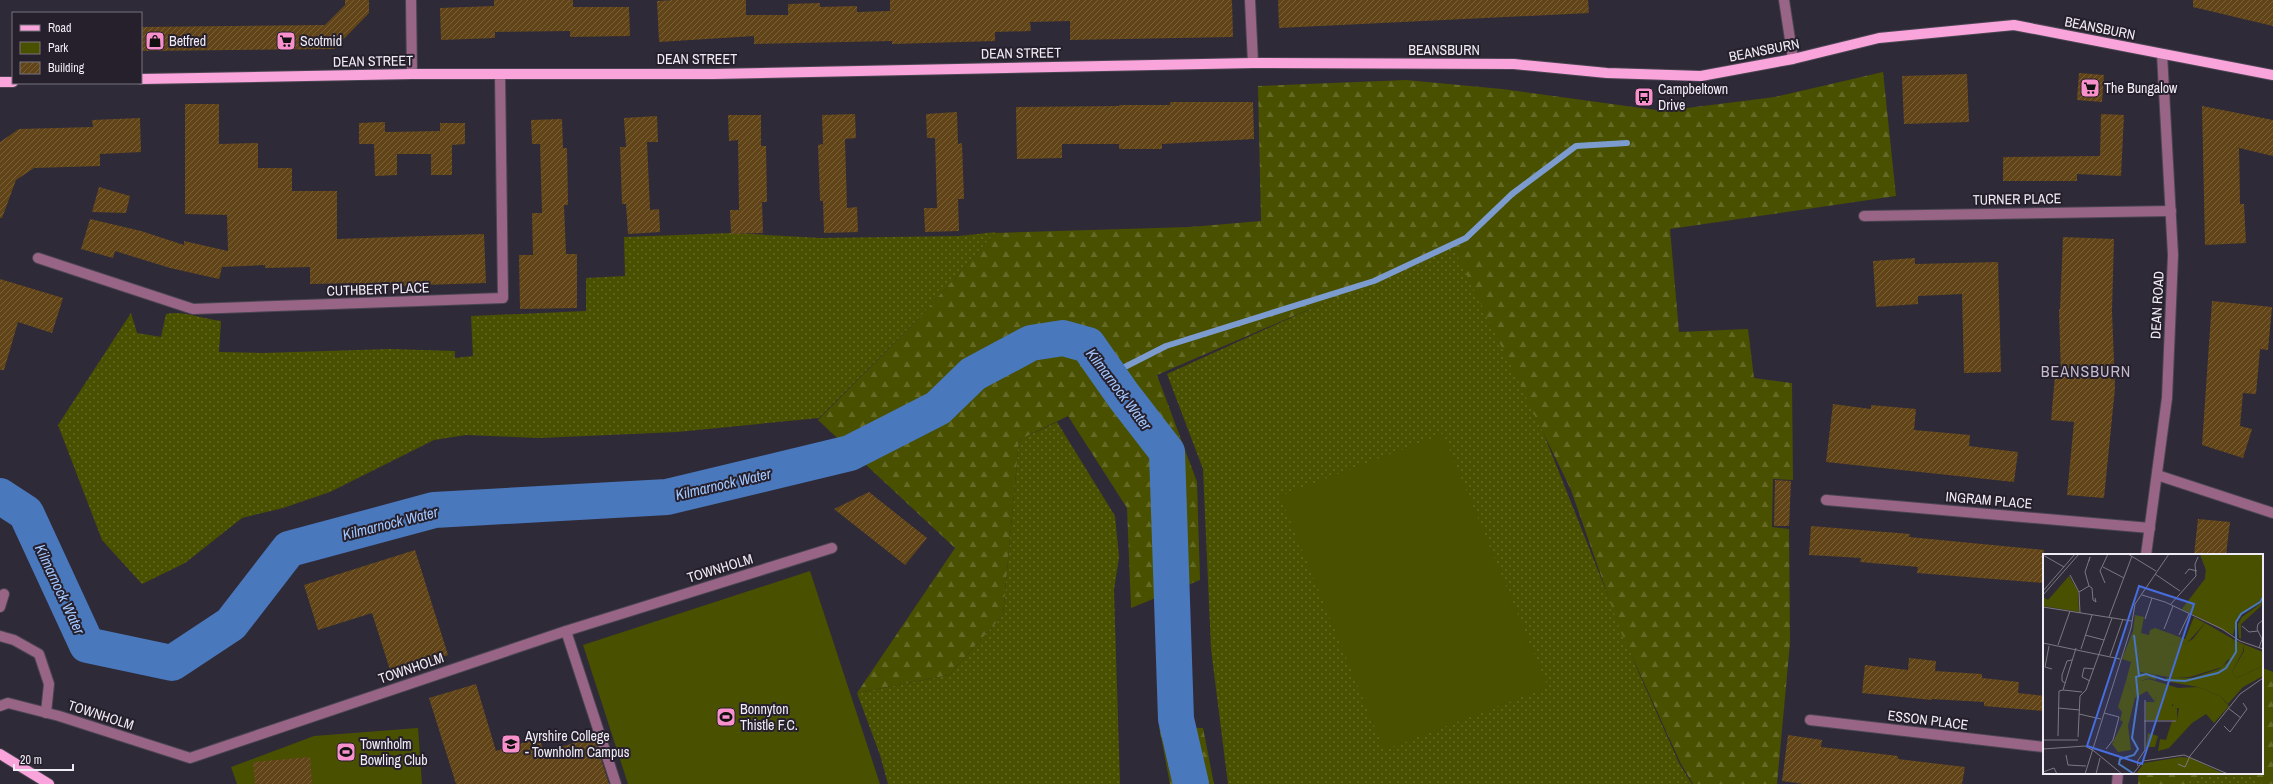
<svg xmlns="http://www.w3.org/2000/svg" width="2273" height="784" font-family="'Archivo Narrow',sans-serif">
<style>
.green{fill:url(#green-dots)}
.forest{fill:url(#forest-firs)}
.pitch{fill:#495000}
.lines{fill:none;stroke-linecap:round;stroke-linejoin:round}
.stream{stroke:#7c9bce;stroke-width:6}
.river{stroke:#4a78bd;stroke-width:36}
.building{fill:url(#building-hatch)}
.minor-casing{stroke:#4a4552;stroke-width:12}
.major-casing{stroke:#4a4552;stroke-width:12}
.minor{stroke:#986586;stroke-width:10}
.major{stroke:#f9a4da;stroke-width:10}
.labels{text-anchor:middle;dominant-baseline:central;stroke-width:4;stroke-linejoin:round;paint-order:stroke}
.street-label{font-size:14px;fill:#f0ecf5;stroke:#26202d}
.poi-label{font-size:14px;fill:#f0ecf5;stroke:#26202d;text-anchor:start}
.water-label{font-size:15px;font-style:italic;fill:#a2c7ff;stroke:#26202d}
.quarter-label{font-size:16px;letter-spacing:1px;fill:#c3bbcd;stroke:#26202d}
.inset-river{fill:none;stroke:#4a78bd;stroke-width:2}
.inset-road{fill:none;stroke:#7c7883;stroke-width:1}
.view{fill:#476ede;fill-opacity:0.15;stroke:#476ede;stroke-width:2}
.inset-edge{fill:none;stroke:#f0ecf5;stroke-width:2}
</style>
<defs>
<pattern id="green-dots" width="8" height="8" patternUnits="userSpaceOnUse"><rect width="8" height="8" fill="#495000"/><path d="M2 2h.1M6 6h.1" fill="none" stroke="#646926" stroke-width="1.8" stroke-linecap="round"/></pattern>
<pattern id="forest-firs" width="22" height="20" patternUnits="userSpaceOnUse"><rect width="22" height="20" fill="#495000"/><path d="M5 1l3.5 6h-7zM16 11l3.5 6h-7z" fill="#646926"/></pattern>
<pattern id="building-hatch" width="6" height="6" patternUnits="userSpaceOnUse"><rect width="6" height="6" fill="#614519"/><path d="M-1 1l2-2M0 6l6-6M5 7l2-2" fill="none" stroke="#78603b"/></pattern>
</defs>
<rect width="100%" height="100%" fill="#2f2a37"/>
<g class="green">
<path d="M996,232L921,316L819,418L677,432L540,438L466,435L434,440L330,492L283,508L242,518L185,563L142,584L102,540L58,425L131,313L137,333L161,337L166,314C182,310 203,319 221,321L219,352L262,353L390,349L455,351V358L473,356L471,316L586,311V278L625,276L624,237L731,233L821,238L959,236Z"/>
<polygon points="1466,238 1638,671 1680,765 1692,784 1228,784 1211,649 1203,469 1167,374"/>
<polygon points="1057,422 1115,516 1119,557 1114,590 1120,784 888,784 880,755 857,693 949,675 1003,615 1019,440"/>
<polygon points="2262,668 2273,672 2273,784 2138,784 2139,773 2262,773"/>
</g>
<g class="forest">
<polygon points="1883,72 1896,196 1670,229 1679,332 1748,329 1754,378 1792,383 1793,480 1773,479 1772,527 1789,529 1790,643 1777,784 1693,784 1681,764 1620,630 1571,490 1453,247 1157,375 1197,482 1200,580 1131,608 1127,508 1068,416 1019,440 1003,615 949,675 857,693 955,548 818,420 920,317 995,233 1190,227 1261,221 1258,86 1406,80 1502,89 1663,111 1775,97"/>
<polygon points="2262,668 2273,672 2273,784 2265,784 2242,773 2262,773"/>
<polygon points="1159,727 1203,728 1214,784 1170,784"/>
<polygon points="2139,773 2203,773 2186,784 2138,784"/>
</g>
<g class="pitch">
<polygon points="1443,434 1548,687 1384,750 1280,496"/>
<polygon points="810,571 880,784 628,784 583,645"/>
<polygon points="418,728 422,784 237,784 231,767 314,736"/>
</g>
<g class="lines">
<polyline class="stream" points="1109,375 1166,346 1374,281 1466,238 1512,194 1576,146 1627,143"/>
<polyline class="river" points="0,496 26,513 87,645 172,663 231,624 289,549 434,510 667,497 850,453 938,408 973,374 1031,343 1063,338 1088,345 1123,395 1167,452 1176,719 1191,784"/>
</g>
<g class="building">
<polygon points="345,0 369,0 369,13 334,49 141,51 141,27 325,25 345,5"/>
<polygon points="494,0 573,0 573,7 629,7 630,36 570,37 570,31 495,32 495,38 441,40 440,8 494,6"/>
<polygon points="673,0 746,0 746,15 788,15 788,4 820,3 820,7 857,6 857,12 890,11 890,0 1232,0 1233,37 1070,40 1070,21 1030,22 1031,31 995,32 995,41 892,44 892,41 754,44 754,36 659,42 657,1"/>
<polygon points="1278,0 1588,0 1589,13 1279,28"/>
<polygon points="2193,0 2273,0 2273,26 2193,7"/>
<polygon points="2079,73 2104,75 2102,102 2077,100"/>
<polygon points="1967,74 1969,122 1904,124 1902,76"/>
<polygon points="1170,102 1253,102 1254,139 1162,144 1162,149 1119,149 1119,144 1062,144 1062,158 1017,159 1016,107 1119,106 1119,105 1170,105"/>
<polygon points="185,104 219,104 219,144 258,143 258,168 292,168 292,191 337,191 337,239 484,234 486,283 359,287 359,283 310,284 310,267 265,268 265,265 222,267 219,279 170,268 115,251 113,258 81,249 90,219 141,231 184,245 184,241 228,251 227,215 185,214"/>
<polygon points="2202,106 2273,120 2273,156 2239,148 2240,204 2244,204 2246,243 2205,245"/>
<polygon points="957,112 958,144 962,143 964,199 958,199 959,231 925,232 924,208 937,208 935,138 927,138 926,114"/>
<polygon points="855,114 856,138 845,139 847,208 857,207 858,232 824,233 823,201 820,201 818,145 823,144 822,115"/>
<polygon points="2101,114 2124,115 2121,176 2077,174 2077,181 2003,181 2003,157 2100,156"/>
<polygon points="728,115 761,115 761,146 766,146 767,202 762,202 763,233 731,234 730,210 739,210 738,140 729,141"/>
<polygon points="657,116 658,142 647,142 650,210 659,209 660,232 628,234 626,204 622,204 620,147 626,147 624,118"/>
<polygon points="140,118 141,152 100,154 100,166 34,168 16,180 2,218 0,218 0,142 19,129 93,127 92,120"/>
<polygon points="562,119 563,148 567,148 568,205 564,205 566,254 577,254 577,308 520,309 519,255 533,255 532,213 542,213 540,144 532,144 531,120"/>
<polygon points="385,122 385,132 440,131 440,123 465,123 465,144 452,145 452,175 431,175 431,154 397,154 397,175 375,176 374,144 359,144 359,123"/>
<polygon points="99,187 130,196 126,213 92,212"/>
<polygon points="2063,237 2114,239 2112,311 2115,388 2104,498 2067,495 2074,422 2051,420 2055,376 2061,376 2059,310 2060,309"/>
<polygon points="1915,258 1915,264 1998,262 2001,372 1964,373 1962,294 1918,296 1918,304 1876,307 1873,261"/>
<polygon points="0,279 63,298 52,333 18,322 4,370 0,370"/>
<polygon points="2212,301 2272,307 2268,350 2260,349 2256,394 2243,393 2240,426 2252,429 2243,458 2202,445"/>
<polygon points="1833,404 1871,409 1871,405 1916,409 1914,430 1970,435 1969,446 2018,452 2014,482 1826,462"/>
<polygon points="1775,480 1791,481 1789,526 1774,526"/>
<polygon points="869,492 927,538 905,565 834,509"/>
<polygon points="2198,519 2230,522 2226,555 2194,555"/>
<polygon points="1811,526 1910,534 1909,537 2044,550 2044,583 1917,573 1918,567 1860,562 1861,558 1809,555"/>
<polygon points="415,550 448,655 391,673 372,613 318,630 304,585"/>
<polygon points="1909,658 1936,661 1935,671 1982,674 1982,678 2019,682 2018,693 2044,696 2044,711 1984,706 1984,702 1932,699 1932,700 1862,693 1865,665 1908,670"/>
<polygon points="476,684 496,751 539,738 544,752 594,737 609,784 456,784 429,698"/>
<polygon points="1788,735 1822,740 1821,747 1898,756 1898,759 1965,767 1962,784 1803,784 1782,781"/>
<polygon points="310,757 312,784 255,784 253,762"/>
</g>
<g class="lines">
<g class="minor-casing">
<g id="minor">
<polyline points="411,0 412,74"/>
<polyline points="1250,0 1253,63"/>
<polyline points="1784,0 1793,59"/>
<polyline points="1864,216 2171,211"/>
<polyline points="38,258 193,309 503,298 500,74"/>
<polyline points="2157,475 2273,513"/>
<polyline points="1826,500 2150,528"/>
<polyline points="2146,555 2167,398 2173,255 2162,54"/>
<polyline points="0,607 4,594"/>
<polyline points="566,631 616,784"/>
<polyline points="0,636 14,640 39,654 49,684 46,713"/>
<polyline points="0,706 8,703 59,716 190,758 566,631 832,548"/>
<polyline points="1810,720 2044,747"/>
<polyline points="2117,784 2118,773"/>
</g>
</g>
<g class="major-casing">
<g id="major">
<polyline points="141,79 412,74 714,74 1253,63 1514,64 1607,73 1701,76 1793,59 1879,38 2014,25 2273,75"/>
<polyline points="0,82 13,82"/>
<polyline points="0,754 49,784"/>
</g>
</g>
<use href="#minor" class="minor"/>
<use href="#major" class="major"/>
</g>
<defs>
<g id="shop-square" transform="scale(1)"><rect x="-9" y="-9" width="18" height="18" rx="4" fill="#f890cc" stroke="#26202d"/><path d="M-5-2.5h2.3a2.7 3.5 0 0 1 5.4 0H5L5.5 6h-11ZM-1.5-2.5h3a1.5 2.3 0 0 0-3 0Z" fill="#111"/></g>
<g id="supermarket-square" transform="scale(1)"><rect x="-9" y="-9" width="18" height="18" rx="4" fill="#f890cc" stroke="#26202d"/><path d="M-6-5.5h2.5l.6 2H6L4.5 2H-2.5L-4.4-4H-6ZM-1.5 3.2a1.3 1.3 0 1 0 .1 0ZM3 3.2a1.3 1.3 0 1 0 .1 0Z" fill="#111"/></g>
<g id="bus-square" transform="scale(1)"><rect x="-9" y="-9" width="18" height="18" rx="4" fill="#f890cc" stroke="#26202d"/><path d="M-5-6H5V4H4V6H2V4H-2V6H-4V4H-5ZM-3.5-4V0h7V-4ZM-3.5 1.2v1.5H-2V1.2ZM2 1.2v1.5H3.5V1.2Z" fill="#111"/></g>
<g id="stadium-square" transform="scale(1)"><rect x="-9" y="-9" width="18" height="18" rx="4" fill="#f890cc" stroke="#26202d"/><path d="M0-5a6.5 5 0 1 0 0 10a6.5 5 0 1 0 0-10ZM-3.5-1.8h7v3.6h-7Z" fill="#111"/></g>
<g id="university-square" transform="scale(1)"><rect x="-9" y="-9" width="18" height="18" rx="4" fill="#f890cc" stroke="#26202d"/><path d="M0-5L7-2L0 1L-7-2ZM-4 1L0 2.5L4 1V4Q0 6-4 4Z" fill="#111"/></g>
</defs>
<g fill-rule="evenodd">
<use href="#shop-square" x="155" y="41"/>
<use href="#supermarket-square" x="286" y="41"/>
<use href="#supermarket-square" x="2090" y="88"/>
<use href="#bus-square" x="1644" y="97"/>
<use href="#stadium-square" x="726" y="717"/>
<use href="#university-square" x="511" y="744"/>
<use href="#stadium-square" x="346" y="752"/>
</g>
<g class="labels">
<g class="street-label">
<text transform="translate(2100 28) rotate(11)">BEANSBURN</text>
<text x="1444" y="50">BEANSBURN</text>
<text transform="translate(1764 50) rotate(-11)">BEANSBURN</text>
<text transform="translate(1021 53) rotate(-1)">DEAN STREET</text>
<text x="697" y="59">DEAN STREET</text>
<text transform="translate(373 61) rotate(-1)">DEAN STREET</text>
<text transform="translate(2017 199) rotate(-1)">TURNER PLACE</text>
<text transform="translate(378 289) rotate(-2)">CUTHBERT PLACE</text>
<text transform="translate(2157 305) rotate(-87)">DEAN ROAD</text>
<text transform="translate(1989 500) rotate(5)">INGRAM PLACE</text>
<text transform="translate(720 568) rotate(-17)">TOWNHOLM</text>
<text transform="translate(411 668) rotate(-19)">TOWNHOLM</text>
<text transform="translate(101 715) rotate(18)">TOWNHOLM</text>
<text transform="translate(1928 720) rotate(7)">ESSON PLACE</text>
</g>
<g class="poi-label">
<text x="169" y="41">Betfred</text>
<text x="300" y="41">Scotmid</text>
<text x="2104" y="88">The Bungalow</text>
<text x="1658" y="89">Campbeltown<tspan x="1658" dy="16">Drive</tspan></text>
<text x="740" y="709">Bonnyton<tspan x="740" dy="16">Thistle F.C.</tspan></text>
<text x="525" y="736">Ayrshire College<tspan x="525" dy="16">- Townholm Campus</tspan></text>
<text x="360" y="744">Townholm<tspan x="360" dy="16">Bowling Club</tspan></text>
</g>
<g class="water-label">
<text transform="translate(1119 389) rotate(53)">Kilmarnock Water</text>
<text transform="translate(723 484) rotate(-13)">Kilmarnock Water</text>
<text transform="translate(390 523) rotate(-14)">Kilmarnock Water</text>
<text transform="translate(60 589) rotate(65)">Kilmarnock Water</text>
</g>
<g class="quarter-label">
<text x="2086" y="371">BEANSBURN</text>
</g>
</g>
<g transform="translate(2043 554)">
<rect width="220" height="220" fill="#2f2a37"/>
<path d="M157,0H220V41L215,48L196,62L190,81L139,55L162,25L163,16ZM26,22L35,37L36,58L0,52V43L5,46ZM162,69L190,85L187,103L179,113L147,123L131,124L97,118L94,94L143,89L150,85ZM200,90L220,98V112L193,124L189,118L201,97ZM106,125L135,134L155,133L177,142L186,152L171,169L163,160L160,162L149,169L126,194L115,197L117,185L123,186L129,167L134,166L136,154H132L128,148H112L113,141L98,130V127ZM83,127L92,144L85,172L88,196L75,198L69,190L80,168L77,166L79,158L75,153ZM138,203L148,204L181,220H93L101,209Z" fill="#495000"/>
<path d="M157,0H183V2L177,12L178,35L175,37L170,33L158,37L157,43L164,53L158,60L157,51L153,48L149,53L151,60L139,55L162,25L163,16ZM214,1L215,8L220,11V41L215,48L196,61L190,77L188,79L173,71L185,69L184,73L187,72L190,63L175,65L182,64L192,54L181,61L174,59L166,66L158,63L177,52L196,19L198,18L202,22L200,24L198,22L194,28L198,35L201,34L204,23L217,19L211,15L210,18L206,16ZM220,45L218,52L198,70V85L196,84L195,70L199,63L217,50ZM92,61L101,63L98,79L106,81L107,76L112,74L142,85L151,63L162,69L144,89L95,95L97,119L112,121L113,126L106,124L98,127V130L110,135L113,141L112,148L104,137L92,144L83,127L88,108L79,105L90,77ZM190,85L200,90V97L189,118L193,124L220,112V122L200,133L185,150L177,142L155,133L122,127L123,124H149L176,115L185,108Z" fill="#495000"/>
<path d="M166,76L183,86L177,96L160,86ZM160,90L177,102L170,112L154,101ZM128,99L129,112L108,113V100ZM103,148H129V152H134V166H103ZM105,179L115,182L112,193H103Z" fill="#495000"/>
<path class="inset-river" d="M91,81L96,122M91,220L76,210L77,205L91,201L95,195L89,184L95,143L93,123L103,120L122,126L142,127L175,119L183,114L193,98V68L198,60L217,48L220,43"/>
<path class="inset-road" d="M85,0L113,17M0,1L21,13M60,13L81,24M112,20L137,37M142,20L146,15L154,17M27,21L36,38L37,59M62,29L57,17L65,0M46,32L49,34L50,46L53,48L52,44M0,37L32,0M36,38L46,32L42,18L47,3L46,7M0,41L36,0M99,41L122,48L179,75L197,87L220,95M127,51L153,22L152,10L155,3M0,53L89,67M66,63L89,2M102,65L109,44M199,72L206,78L215,77M121,75L130,52M42,81L61,86M136,81L146,60M0,89L77,105M15,91L27,57M6,92L2,113L9,115M216,94L219,85L214,75L215,70L220,66M38,95L49,61M67,102L80,65M47,127L39,123L41,114L51,115M22,129L19,127V121L24,107L29,106M20,136L33,94M20,136L39,138M15,154L37,156M185,154L198,164M61,159L76,163L70,186L63,195M36,160L58,165M101,167H133M181,172L187,178L204,155L200,149M15,182L16,137L20,136M35,183L37,142L43,136L69,64M0,186H35M0,195L42,192L51,197L79,220M23,201L25,211L43,212M135,210L142,213L147,202L197,140L220,124M95,212L94,208L102,196V146M0,218L11,214L14,220M42,220L88,74L92,50L126,0M53,220L57,204M90,220L100,207L141,201L185,220"/>
<path class="view" d="M96,32L151,50L99,210L44,192Z"/>
<rect width="220" height="220" class="inset-edge"/>
</g>
<rect x="12" y="12" width="130" height="72" fill="#26202d" stroke="#77727d"/>
<rect x="20" y="25" width="20" height="6" fill="#f9a4da" stroke="#77727d"/>
<text x="48" y="32" font-size="12" fill="#f0ecf5">Road</text>
<rect x="20" y="42" width="20" height="12" fill="#495000" stroke="#77727d"/>
<text x="48" y="52" font-size="12" fill="#f0ecf5">Park</text>
<rect x="20" y="62" width="20" height="12" fill="url(#building-hatch)" stroke="#77727d"/>
<text x="48" y="72" font-size="12" fill="#f0ecf5">Building</text>
<path d="M14 764v6h59v-6" fill="none" stroke="#f0ecf5" stroke-width="2"/>
<text x="20" y="764" font-size="12" fill="#f0ecf5" stroke="#26202d" stroke-width="3" paint-order="stroke">20 m</text>
</svg>
